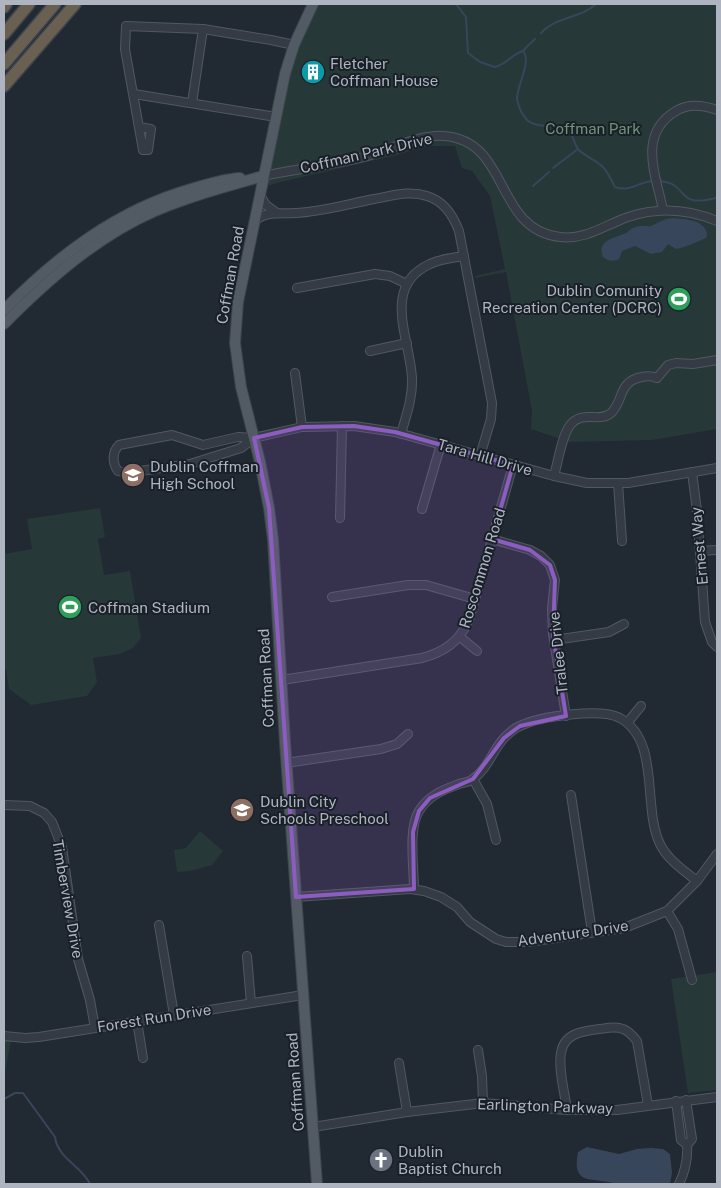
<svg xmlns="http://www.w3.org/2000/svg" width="721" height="1188" font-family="'Public Sans',sans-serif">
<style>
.green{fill:#273838}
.water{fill:#38465b}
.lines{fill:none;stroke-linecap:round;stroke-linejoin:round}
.stream{stroke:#38465b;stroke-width:2}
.minor-casing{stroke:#515862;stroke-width:10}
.major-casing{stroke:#3d444d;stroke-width:12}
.highway-casing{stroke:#3f454e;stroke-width:14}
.minor{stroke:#343b44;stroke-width:8}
.major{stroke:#525a64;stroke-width:10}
.highway{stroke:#696052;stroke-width:11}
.marked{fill:#8d5cc0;fill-opacity:0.2;stroke:#8d5cc0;stroke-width:4;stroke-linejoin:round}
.labels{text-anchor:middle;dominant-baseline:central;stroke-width:4;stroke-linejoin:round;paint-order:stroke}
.poi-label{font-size:15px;fill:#aeb5c1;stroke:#1a2028;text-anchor:start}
.park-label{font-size:15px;fill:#709478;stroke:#1a2028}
.street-label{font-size:15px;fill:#aeb5c1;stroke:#1a2028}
</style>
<rect width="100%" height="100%" fill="#212933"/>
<g class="green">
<polygon points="313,4 717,4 717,429 652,440 569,442 531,429 532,411 506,272 475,278 475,276 505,269 490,196 472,171 462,168 455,146 427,146 397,155 277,183 261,188 285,74"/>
<polygon points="100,508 105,537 98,539 104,575 130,571 141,638 133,648 120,654 93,658 97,682 87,696 31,705 9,689 6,669 4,669 4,554 32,549 27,519"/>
<polygon points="200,831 223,851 212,865 190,871 177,872 174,850 186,848"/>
<polygon points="717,972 717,1090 688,1093 671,979"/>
<polygon points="4,1041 11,1041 4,1077"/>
</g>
<g class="water">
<path d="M673,218C685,219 708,220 707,237C703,240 683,248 676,249L668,244L662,252L651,254L635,246L622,251L619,259C612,262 608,261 603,257C596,240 615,238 626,233C629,231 631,228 636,227C641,225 646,227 651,226C660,222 662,219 673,218Z"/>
<path d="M587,1147L619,1154L637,1149L651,1148L663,1149L670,1154L672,1173L670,1184H616C594,1176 571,1188 578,1152Z"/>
</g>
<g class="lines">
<g class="stream">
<path d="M456,4L466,17L468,53L480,62L495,67C507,64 512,54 523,51C532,61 517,85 517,99C518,104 521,112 524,116C531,129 550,124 563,128C575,133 572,141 578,149C584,156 596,160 603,167C608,172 611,180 615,187C631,193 640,180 655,181"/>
<path d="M541,33C556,16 580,19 596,4"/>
<path d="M523,51C526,47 531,43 535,39"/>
<polyline points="553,168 578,149"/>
<path d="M659,181C682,182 680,198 693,200C700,202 710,199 717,198"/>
<polyline points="533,186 549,172"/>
<path d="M4,1099L15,1093H23L55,1137C58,1159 82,1166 90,1184"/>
</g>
<g class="minor-casing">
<g id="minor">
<polyline points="134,94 276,117"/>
<polyline points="192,103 203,29"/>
<polyline points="139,127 151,129 148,150 143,150 125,49 126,26 203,29 271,40 294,45"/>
<path d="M263,176C297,169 331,165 364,157C389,150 419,134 444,136C511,141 493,229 560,237C586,240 605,225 628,217C658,207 688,209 717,221"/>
<polyline points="260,195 266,205 277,213"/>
<path d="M663,210C656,175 637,134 676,111C689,103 703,105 717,110"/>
<path d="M255,221C265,211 281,214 295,213C321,212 348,204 374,199C392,196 409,190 427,196C444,201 453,215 459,231L492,403L491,419L480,456"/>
<polyline points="297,288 375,274 390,276 407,284"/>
<polyline points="370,351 407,343"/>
<polyline points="295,373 302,427"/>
<path d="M401,434C406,416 413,397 412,378C410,339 381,286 430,264C440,259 452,258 464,256"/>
<path d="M254,438L241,448L190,464L126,473L118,471C112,463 112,452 119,445L172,435L203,445L238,437L254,438L302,427L354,426L395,432L554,476L587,483H628L717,468"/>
<polyline points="692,472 697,511 705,622 712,642 717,647"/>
<path d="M554,476C558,462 562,434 571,424C583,410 600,423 611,413C624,401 618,381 642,377C647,376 652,376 657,378L668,365L676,363L693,364L717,360"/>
<polyline points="618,483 622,541"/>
<polyline points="422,509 441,444"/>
<polyline points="340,518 342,426"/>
<polyline points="492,539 530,550 541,556 550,565 555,580 552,608 553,634 566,716"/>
<polyline points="700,551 717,550"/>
<polyline points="332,597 408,585 426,585 475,599"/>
<polyline points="460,637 477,651"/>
<polyline points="554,640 609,632 624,624"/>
<path d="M282,680L422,658C444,652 459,642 469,620L513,465"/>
<polyline points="628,722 641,706"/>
<polyline points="286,763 381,749 397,744 408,734"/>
<polyline points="473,779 487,804 496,840"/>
<polyline points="571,795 592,932"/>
<polyline points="4,805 30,806 44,813 52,822 62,847 78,959 90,1000 95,1028"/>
<path d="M414,889C414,868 408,828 419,811C429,795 443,790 459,784C463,783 470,782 473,779C488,769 493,749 505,737C509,733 515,728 520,726C540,716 601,708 620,718C661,741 642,807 660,844C667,859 684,871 697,881"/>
<polyline points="296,897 410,889 424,891 441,897 457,907 470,922 496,939 506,942 528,942 624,928 667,911 697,881 717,854"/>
<polyline points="667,911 678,929 692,980"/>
<polyline points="159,925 174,1015"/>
<polyline points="247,956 251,1003"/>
<polyline points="137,1021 143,1058"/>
<polyline points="4,1036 25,1038 39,1037 303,995"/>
<polyline points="478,1050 482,1076 483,1103"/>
<polyline points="399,1063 407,1112"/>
<polyline points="686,1100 692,1139 687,1145"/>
<path d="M676,1101L681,1140L687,1145C688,1159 685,1172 679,1184"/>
<path d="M567,1110C565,1094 558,1069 561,1053C564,1033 583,1031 600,1029C607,1028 616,1026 623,1029C629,1031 633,1036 637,1041L648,1105"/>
<polyline points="313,1127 407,1112 483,1103 567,1110 617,1110 717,1097"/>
</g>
</g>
<g class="major-casing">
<g id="major">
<polyline points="313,4 294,45 285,74 238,302 235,343 241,387 260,462 269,508 273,540 285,743 317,1184"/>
<path d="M4,310C57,256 117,210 191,189C208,184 223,179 240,178"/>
<path d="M4,324C49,279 96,237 155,211C190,196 227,186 263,176"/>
</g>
</g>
<g class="highway-casing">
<g id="highway">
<polyline points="4,7 6,4"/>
<polyline points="4,34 29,4"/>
<polyline points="4,64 55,4"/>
<polyline points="4,86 75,4"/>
</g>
</g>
<use href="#minor" class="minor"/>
<use href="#major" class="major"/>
<use href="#highway" class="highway"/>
</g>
<path class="marked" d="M354,426L395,432L513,465L492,539L530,550L550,565L555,580L553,634L566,716L520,726L504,738L473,779L430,798L419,811L413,832L414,889L296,897L269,508L254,438L302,427Z"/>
<defs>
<g id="building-disc" transform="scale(1.25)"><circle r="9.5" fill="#0f9aa8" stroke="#1a2028"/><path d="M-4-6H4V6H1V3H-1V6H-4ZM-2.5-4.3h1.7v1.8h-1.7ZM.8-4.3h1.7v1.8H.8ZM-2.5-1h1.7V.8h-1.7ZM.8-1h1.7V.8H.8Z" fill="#fff"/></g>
<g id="stadium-disc" transform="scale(1.25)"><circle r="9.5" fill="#2e9e5b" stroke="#1a2028"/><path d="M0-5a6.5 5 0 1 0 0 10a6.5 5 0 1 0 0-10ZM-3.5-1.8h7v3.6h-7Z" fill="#fff"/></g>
<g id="school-disc" transform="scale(1.25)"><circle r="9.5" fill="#8d6e63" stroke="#1a2028"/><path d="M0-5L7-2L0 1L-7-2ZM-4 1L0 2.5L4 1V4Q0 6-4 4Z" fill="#fff"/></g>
<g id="church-disc" transform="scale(1.25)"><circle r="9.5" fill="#6b7280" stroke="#1a2028"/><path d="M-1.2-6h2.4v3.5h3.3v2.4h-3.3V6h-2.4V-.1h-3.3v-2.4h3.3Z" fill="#fff"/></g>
</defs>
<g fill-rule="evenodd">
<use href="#building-disc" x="313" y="72"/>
<use href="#stadium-disc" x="679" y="299"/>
<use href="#school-disc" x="133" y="475"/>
<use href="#stadium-disc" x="70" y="607"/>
<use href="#school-disc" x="242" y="810"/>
<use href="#church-disc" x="381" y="1160"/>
</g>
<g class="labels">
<g class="poi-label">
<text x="330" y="63">Fletcher<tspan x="330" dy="17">Coffman House</tspan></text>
<text x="662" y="290" text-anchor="end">Dublin Comunity<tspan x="662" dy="17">Recreation Center (DCRC)</tspan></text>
<text x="150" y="466">Dublin Coffman<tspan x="150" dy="17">High School</tspan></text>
<text x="88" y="607">Coffman Stadium</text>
<text x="260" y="801">Dublin City<tspan x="260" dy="17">Schools Preschool</tspan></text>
<text x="398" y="1151">Dublin<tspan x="398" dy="17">Baptist Church</tspan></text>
</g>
<g class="park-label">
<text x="593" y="128">Coffman Park</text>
</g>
<g class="street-label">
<text transform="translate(366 153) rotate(-13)">Coffman Park Drive</text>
<text transform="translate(230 275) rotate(-80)">Coffman Road</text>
<text transform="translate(485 457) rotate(16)">Tara Hill Drive</text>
<text transform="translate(699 546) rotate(-95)">Ernest Way</text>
<text transform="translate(482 568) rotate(-73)">Roscommon Road</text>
<text transform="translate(558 653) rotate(-96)">Tralee Drive</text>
<text transform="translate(266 678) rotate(-93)">Coffman Road</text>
<text transform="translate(68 899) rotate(80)">Timberview Drive</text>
<text transform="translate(573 933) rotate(-8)">Adventure Drive</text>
<text transform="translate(154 1018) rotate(-9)">Forest Run Drive</text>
<text transform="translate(295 1082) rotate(-94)">Coffman Road</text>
<text transform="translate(545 1106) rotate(2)">Earlington Parkway</text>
</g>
</g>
<rect width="721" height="1188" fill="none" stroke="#aeb5c1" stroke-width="10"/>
</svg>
